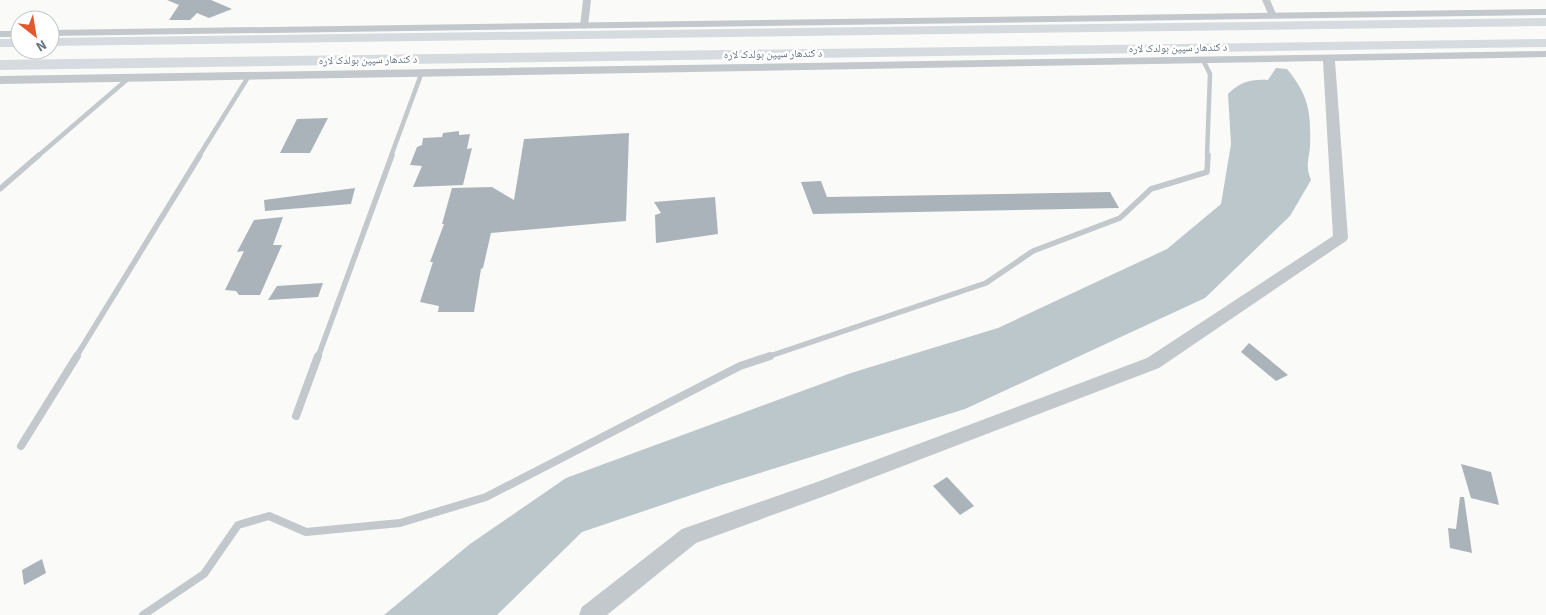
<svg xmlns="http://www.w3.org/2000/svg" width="1546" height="615" font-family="'Source Sans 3','Noto Naskh Arabic',sans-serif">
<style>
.water{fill:#bbc7cb}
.building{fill:#aab3b9}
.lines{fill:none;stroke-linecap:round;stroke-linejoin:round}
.service-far2{stroke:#c3c8cc;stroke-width:4.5}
.service-far1{stroke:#c3c8cc;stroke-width:5.5}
.service{stroke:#c3c8cc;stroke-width:8}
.minor{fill:#c3c8cc;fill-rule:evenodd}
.tertiary{fill:#c3c8cc;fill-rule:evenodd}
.trunk{fill:#d6dbdf;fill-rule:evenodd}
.labels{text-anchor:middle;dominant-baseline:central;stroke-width:5;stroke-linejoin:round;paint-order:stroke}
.far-street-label{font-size:11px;fill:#657683;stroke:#fff}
</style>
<rect width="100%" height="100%" fill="#fafaf8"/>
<path class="water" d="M1276,68L1287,69C1309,96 1311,112 1310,146C1309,161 1305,165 1311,180L1290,216L1205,298L965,409L718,486L582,532L497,615H384L470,544L566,478L851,373L998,328L1167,249L1221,204L1231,144L1228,94C1240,82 1251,79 1268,80Z"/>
<g class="building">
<polygon points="167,0 211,0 232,9 209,18 197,13 190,20 169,20 179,5"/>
<polygon points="328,118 310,153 280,153 297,119"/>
<polygon points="459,131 459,135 470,134 467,149 472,148 463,185 413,187 422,166 410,165 417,147 422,145 423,138 442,137 443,133"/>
<polygon points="629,133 626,221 491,233 483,268 481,269 474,312 438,312 439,306 420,302 433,262 430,262 444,224 442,224 452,188 492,187 514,200 524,139"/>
<polygon points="821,181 827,197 1110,192 1119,208 813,214 801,182"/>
<polygon points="355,188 351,204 265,211 264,200"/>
<polygon points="715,197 718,234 656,243 655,215 661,213 654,202"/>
<polygon points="283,217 273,245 282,245 260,295 239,295 236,291 225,290 244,251 237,252 254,220"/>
<polygon points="323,283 318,297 268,300 277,286"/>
<polygon points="1249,343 1288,375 1276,381 1241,352"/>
<polygon points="1461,464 1491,472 1499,505 1471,498"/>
<polygon points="947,477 974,506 960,515 933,486"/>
<polygon points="1460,497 1464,497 1472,553 1450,548 1448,528 1456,529"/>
<polygon points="42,559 46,573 24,585 22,570"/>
</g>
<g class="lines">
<g class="service-far2">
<polyline points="1203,60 1210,74 1207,156"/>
<polyline points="38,156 130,77"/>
<polyline points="199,156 250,74"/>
<polyline points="391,156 422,72"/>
</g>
<g class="service-far1">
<polyline points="0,189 39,155"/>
<polyline points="76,357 200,155"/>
<polyline points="318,357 392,155"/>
<polyline points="767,357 986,283 1033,251 1120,218 1151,189 1207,172 1208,155"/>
</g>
<g class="service">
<polyline points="296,416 318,356"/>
<polyline points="21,446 77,356"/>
<polyline points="143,615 204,574 238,525 269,516 306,532 400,523 486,497 740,366 770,356"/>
</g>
<g class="minor">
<polygon points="583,0 591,0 588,26 584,29 580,26"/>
<polygon points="1262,0 1270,0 1277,16 1276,18 1270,18"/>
</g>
<g class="tertiary">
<polygon points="1546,9 1546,15 50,36 50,30"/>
<rect x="0" y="31" width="20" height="6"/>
<polygon points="1546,51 1546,57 1335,61 1348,238 1346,241 1159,368 830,494 696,543 607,615 579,615 582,607 682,529 817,482 1147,358 1333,236 1323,61 0,84 0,76"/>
</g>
<g class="trunk">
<polygon points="1546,18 1546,26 50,46 50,38"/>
<rect x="0" y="39" width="20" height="8"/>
<polygon points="1546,39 1546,47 0,70 0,60"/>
</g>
</g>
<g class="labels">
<g class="far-street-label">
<text transform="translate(1178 48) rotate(-1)">د کندهار سپین بولدک لاره</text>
<text transform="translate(773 54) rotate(-1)">د کندهار سپین بولدک لاره</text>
<text transform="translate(368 60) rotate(-1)">د کندهار سپین بولدک لاره</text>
</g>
</g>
<g transform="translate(35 35) rotate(149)"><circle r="24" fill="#ffffff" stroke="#c1c8cd"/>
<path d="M0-4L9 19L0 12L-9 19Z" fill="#e4572e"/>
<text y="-8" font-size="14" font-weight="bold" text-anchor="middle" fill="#657683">N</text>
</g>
</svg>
